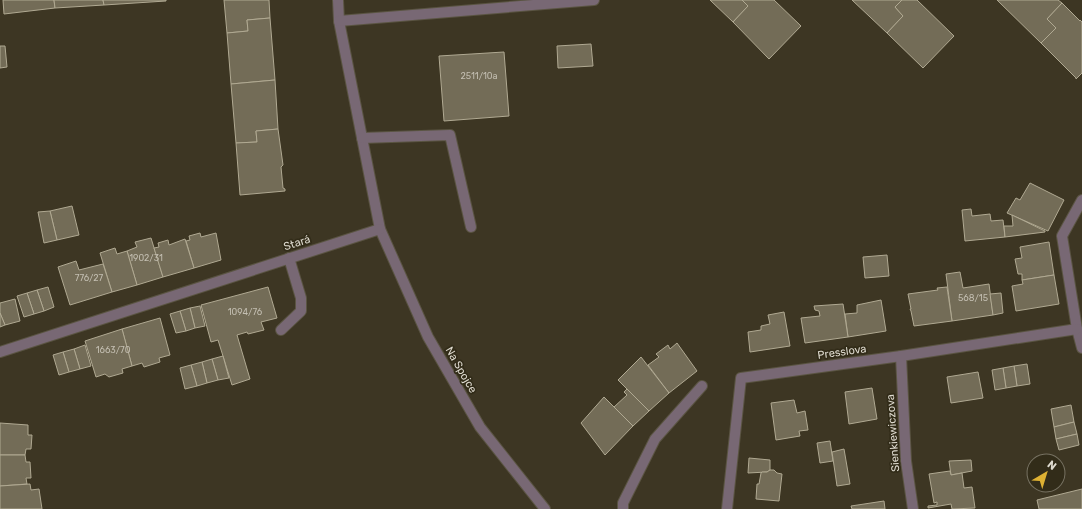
<svg xmlns="http://www.w3.org/2000/svg" width="1082" height="509" font-family="Rubik,sans-serif">
<style>
.building{fill:#736c57;stroke:#b0a992}
.lines{fill:none;stroke-linecap:round;stroke-linejoin:round}
.minor-casing{stroke:#5a5442;stroke-width:12}
.minor{stroke:#786874;stroke-width:10}
.labels{text-anchor:middle;dominant-baseline:central;stroke-width:3.5;stroke-linejoin:round;paint-order:stroke}
.number-label{font-size:9px;fill:#c3beb1}
.street-label{font-size:11px;fill:#dedacf;stroke:#322c19}
</style>
<rect width="100%" height="100%" fill="#3d3623"/>
<g class="building">
<polygon points="3,0 54,0 55,8 4,14"/>
<polygon points="54,0 103,0 104,5 55,8"/>
<polygon points="103,0 166,0 166,1 104,5"/>
<polygon points="224,0 269,0 270,18 247,20 248,31 227,33"/>
<polygon points="710,0 742,0 748,6 733,22"/>
<polygon points="742,0 774,0 801,26 769,59 733,22 748,6"/>
<polygon points="852,0 902,0 895,7 903,16 887,33"/>
<polygon points="902,0 917,0 954,36 923,68 887,33 903,16 895,7"/>
<polygon points="997,0 1058,0 1062,3 1047,19 1056,28 1041,43"/>
<polygon points="1062,3 1080,21 1080,20 1082,22 1082,73 1076,79 1076,78 1041,43 1056,28 1047,19"/>
<polygon points="270,18 275,80 231,84 227,33 248,31 247,20"/>
<polygon points="591,44 593,66 558,68 557,46"/>
<polygon points="0,46 5,46 7,67 0,68"/>
<polygon points="504,52 509,116 444,121 439,56"/>
<polygon points="275,80 278,129 256,131 257,142 236,143 231,84"/>
<polygon points="278,129 283,165 281,167 283,188 285,189 285,191 240,195 236,143 257,142 256,131"/>
<polygon points="1030,183 1064,200 1048,231 1007,213 1016,198 1020,200"/>
<polygon points="72,206 79,235 57,240 50,211"/>
<polygon points="971,209 972,216 990,214 991,221 1003,220 1005,237 965,241 962,210"/>
<polygon points="50,211 57,240 44,243 38,212"/>
<polygon points="1012,215 1045,231 1045,232 1005,237 1004,226 1013,226"/>
<polygon points="200,233 201,237 216,233 221,260 194,268 186,241 190,240 189,236"/>
<polygon points="151,238 163,277 137,285 127,251 137,247 135,242"/>
<polygon points="185,239 194,268 163,277 154,248 159,247 158,243 168,240 169,245"/>
<polygon points="1049,242 1054,275 1022,280 1022,274 1018,274 1015,259 1022,258 1020,247"/>
<polygon points="115,248 117,254 127,251 137,285 112,292 100,253"/>
<polygon points="887,255 889,276 865,278 863,257"/>
<polygon points="76,261 79,270 103,264 112,292 70,305 58,267"/>
<polygon points="960,272 963,288 989,284 993,315 952,321 946,274"/>
<polygon points="1054,275 1059,304 1016,311 1012,286 1023,284 1022,280"/>
<polygon points="48,287 54,307 44,311 37,290"/>
<polygon points="268,287 277,318 261,322 264,330 248,334 247,332 237,335 250,379 232,385 218,340 211,342 201,305"/>
<polygon points="947,287 952,321 914,326 911,311 910,309 911,309 908,294 938,290 937,288"/>
<polygon points="37,290 44,311 34,314 27,293"/>
<polygon points="27,293 34,314 24,317 17,296"/>
<polygon points="1001,293 1003,313 993,315 990,294"/>
<polygon points="15,299 20,321 5,325 0,313 0,303"/>
<polygon points="881,300 886,331 848,337 845,314 857,313 857,305"/>
<polygon points="843,304 848,337 805,343 801,318 820,316 819,311 815,310 814,306"/>
<polygon points="200,306 205,326 195,328 190,308"/>
<polygon points="190,308 195,328 186,331 180,311"/>
<polygon points="180,311 186,331 176,333 170,314"/>
<polygon points="784,312 790,346 750,352 748,332 761,330 761,326 770,324 768,315"/>
<polygon points="0,313 5,325 0,327"/>
<polygon points="160,318 170,355 159,358 160,362 144,367 142,363 132,366 122,329"/>
<polygon points="122,329 132,366 122,369 123,373 109,377 105,374 96,377 85,341"/>
<polygon points="677,343 697,371 669,393 648,365 659,357 656,354 668,345 670,349"/>
<polygon points="85,345 91,366 80,369 74,349"/>
<polygon points="74,349 80,369 69,372 63,352"/>
<polygon points="63,352 69,372 59,375 53,355"/>
<polygon points="223,356 229,378 218,380 212,359"/>
<polygon points="641,357 669,393 649,411 618,380"/>
<polygon points="212,359 218,380 207,383 202,362"/>
<polygon points="202,362 207,383 197,386 191,365"/>
<polygon points="1027,364 1030,384 1017,386 1014,366"/>
<polygon points="191,365 197,386 185,389 180,368"/>
<polygon points="1014,366 1017,386 1006,388 1003,368"/>
<polygon points="1003,368 1006,388 995,390 992,370"/>
<polygon points="978,372 983,398 951,403 947,377"/>
<polygon points="872,388 877,419 849,424 845,392"/>
<polygon points="627,389 649,411 633,426 614,407 627,395 624,392"/>
<polygon points="604,397 633,426 605,455 581,423"/>
<polygon points="794,400 797,413 805,411 808,430 799,431 800,436 776,440 771,403"/>
<polygon points="1071,405 1074,422 1054,427 1051,409"/>
<polygon points="1074,422 1077,434 1056,439 1054,427"/>
<polygon points="0,423 28,425 28,435 32,435 31,449 26,449 25,455 0,455"/>
<polygon points="1077,434 1079,445 1059,450 1056,439"/>
<polygon points="830,441 833,461 820,463 817,443"/>
<polygon points="844,449 850,484 837,486 832,452"/>
<polygon points="0,455 25,455 26,462 30,462 31,478 26,478 27,484 0,486"/>
<polygon points="749,458 770,460 770,470 767,472 748,473"/>
<polygon points="971,460 972,471 951,475 949,461"/>
<polygon points="770,470 774,470 777,473 782,474 779,501 756,499 757,484 759,484 761,473 762,472 767,472"/>
<polygon points="950,471 951,475 962,473 964,488 972,487 975,508 952,509 951,504 928,508 928,506 937,505 937,502 934,503 929,474"/>
<polygon points="30,484 31,490 39,489 42,509 0,509 0,486"/>
<polygon points="1082,489 1082,509 1039,509 1037,500"/>
<polygon points="884,501 885,509 852,509 851,506"/>
</g>
<g class="lines">
<g class="minor-casing">
<g id="minor">
<polyline points="338,0 339,21 380,229 428,337 480,427 545,509"/>
<polyline points="339,21 594,0"/>
<polyline points="362,138 450,135 471,227"/>
<polyline points="1082,200 1062,236 1077,329 1082,348"/>
<polyline points="281,330 301,311 301,298 289,258"/>
<polyline points="0,352 380,229"/>
<polyline points="901,356 906,461 913,509"/>
<polyline points="623,509 623,503 655,439 702,386"/>
<polyline points="727,509 741,378 901,356 1077,329"/>
</g>
</g>
<use href="#minor" class="minor"/>
</g>
<g class="labels">
<g class="number-label">
<text x="479" y="76">2511/10a</text>
<text x="146" y="258">1902/31</text>
<text x="89" y="278">776/27</text>
<text x="973" y="298">568/15</text>
<text x="245" y="312">1094/76</text>
<text x="113" y="350">1663/70</text>
</g>
<g class="street-label">
<text transform="translate(297 243) rotate(-18)">Stará</text>
<text transform="translate(842 352) rotate(-8)">Presslova</text>
<text transform="translate(461 370) rotate(60)">Na Spojce</text>
<text transform="translate(893 433) rotate(-94)">Sienkiewiczova</text>
</g>
</g>
<g transform="translate(1046 473) rotate(38)"><circle r="19" fill="#322c19" stroke="#777262"/>
<path d="M0-3L7 15L0 10L-7 15Z" fill="#deb133"/>
<text y="-6" font-size="11" font-weight="bold" text-anchor="middle" fill="#dedacf">N</text>
</g>
</svg>
